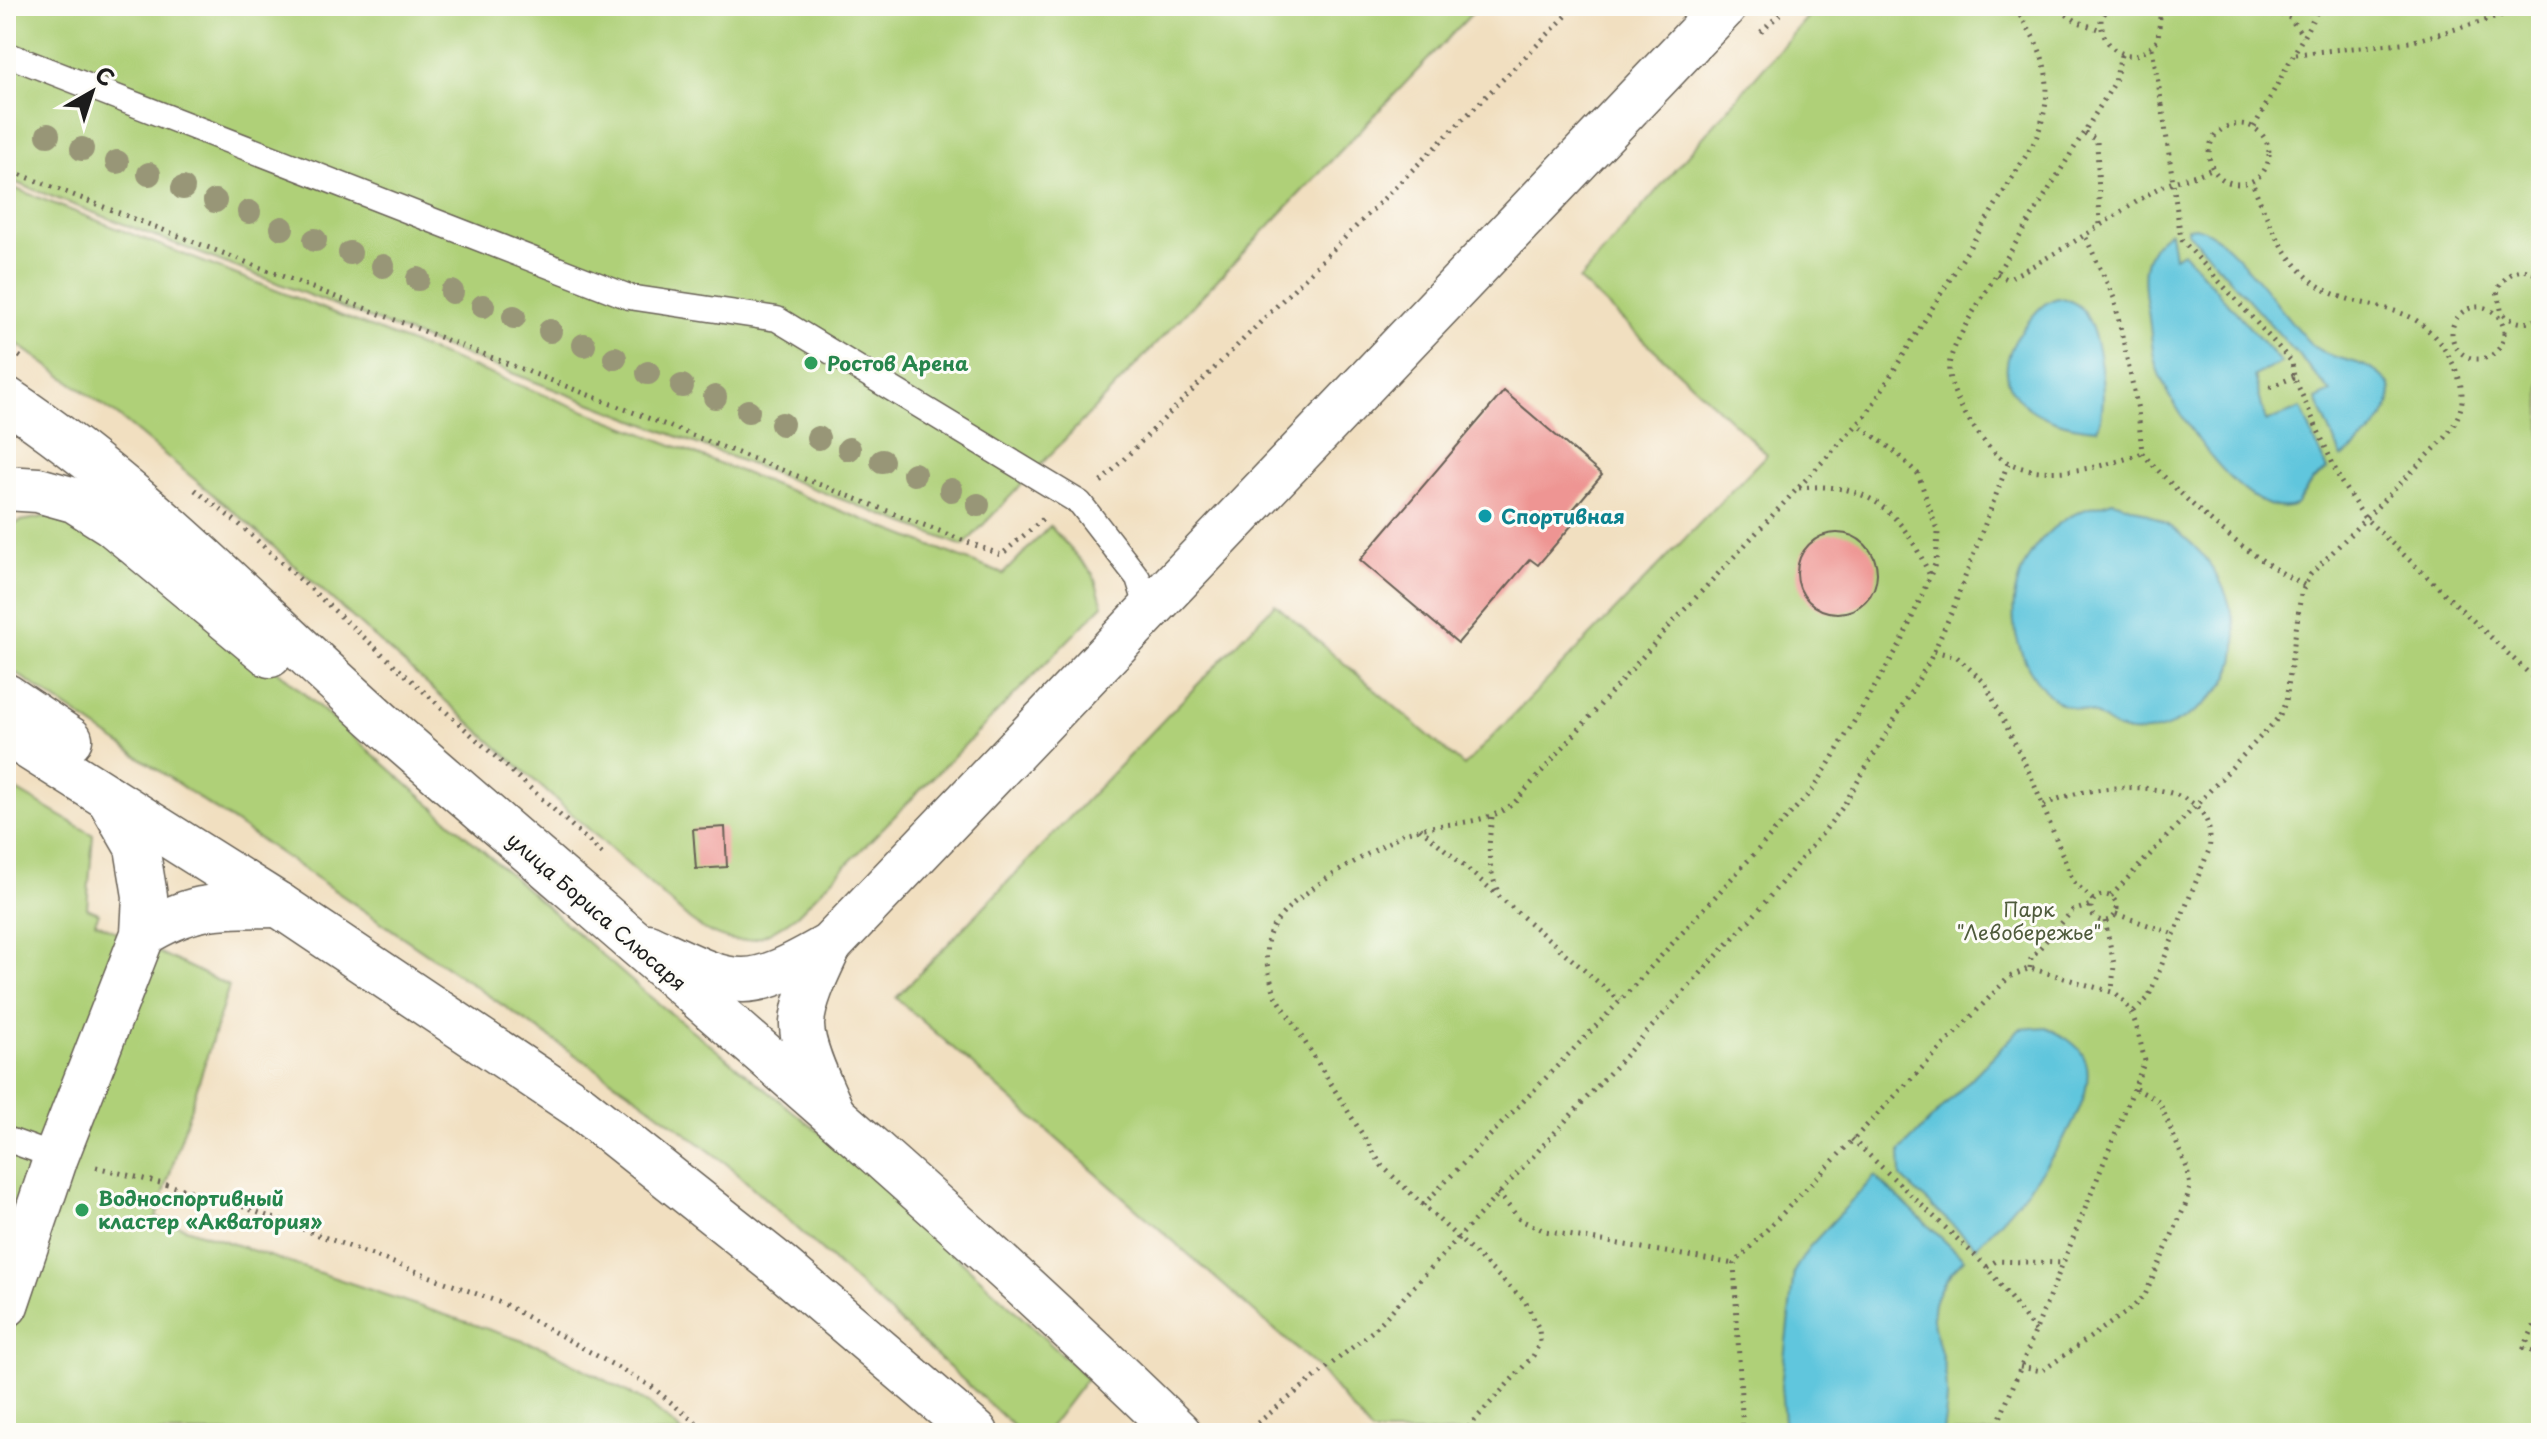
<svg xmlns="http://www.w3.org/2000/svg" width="2547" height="1439" font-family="'Playpen Sans',sans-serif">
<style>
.green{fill:#afd078;stroke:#66764a;stroke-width:2}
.water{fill:#60c6dd;stroke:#3e717c;stroke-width:2}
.building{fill:#ee9593}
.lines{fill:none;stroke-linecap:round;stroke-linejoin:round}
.lane-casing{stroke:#676055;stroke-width:27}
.street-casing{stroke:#676055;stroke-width:47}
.secondary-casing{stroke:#676055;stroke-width:47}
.path{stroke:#676055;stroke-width:5;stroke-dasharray:2 6;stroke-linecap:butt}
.lane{stroke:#fff;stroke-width:24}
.street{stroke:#fff;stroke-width:44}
.secondary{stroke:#fff;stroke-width:44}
.path-bridge{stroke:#676055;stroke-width:5;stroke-dasharray:2 6;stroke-linecap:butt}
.tree{fill:#989677}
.leisure-dot{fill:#2e9e5b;stroke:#fdfcf7;stroke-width:3}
.culture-dot{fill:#0f9aa8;stroke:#fdfcf7;stroke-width:3}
.labels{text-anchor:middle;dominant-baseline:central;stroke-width:6;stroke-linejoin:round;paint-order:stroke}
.leisure-label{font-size:20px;font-weight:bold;fill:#27864d;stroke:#fdfcf7;text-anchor:start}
.culture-label{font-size:20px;font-weight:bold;fill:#0d838f;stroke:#fdfcf7;text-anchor:start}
.park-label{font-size:20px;fill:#4f5b3c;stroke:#fdfcf7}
.street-label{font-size:20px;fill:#1c1c1c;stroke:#fdfcf7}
</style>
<rect width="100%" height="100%" fill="#fdfcf7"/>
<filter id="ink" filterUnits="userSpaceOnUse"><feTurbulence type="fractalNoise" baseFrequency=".0125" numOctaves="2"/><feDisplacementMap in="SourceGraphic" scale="16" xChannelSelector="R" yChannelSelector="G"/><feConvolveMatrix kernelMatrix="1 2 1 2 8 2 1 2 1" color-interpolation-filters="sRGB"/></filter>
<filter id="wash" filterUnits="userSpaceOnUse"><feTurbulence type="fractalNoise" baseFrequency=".006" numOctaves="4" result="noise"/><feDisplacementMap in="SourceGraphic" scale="32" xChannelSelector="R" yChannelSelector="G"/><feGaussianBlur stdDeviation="1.8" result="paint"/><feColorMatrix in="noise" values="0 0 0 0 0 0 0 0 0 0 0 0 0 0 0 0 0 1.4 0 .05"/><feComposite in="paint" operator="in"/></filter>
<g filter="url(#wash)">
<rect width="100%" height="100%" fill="#f1dfc0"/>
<g class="green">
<polygon points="6,6 1479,6 963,546 6,179"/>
<polygon points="1817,6 2541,6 2541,1433 1372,1433 1316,1366 896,998 1275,604 1464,766 1767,454 1579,280"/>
<path d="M6,185L1003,574L1050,526L1093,574L1103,605L797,915C756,945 733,951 690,920L246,522L118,416L6,336Z"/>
<polygon points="49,516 90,524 261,656 643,991 850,1157 1087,1378 1045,1433 1021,1433 727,1164 637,1097 10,669 6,664 6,529 21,521"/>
<polygon points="6,784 93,835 87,908 99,913 95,922 229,986 156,1218 544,1348 648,1403 683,1433 6,1433"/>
</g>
<g class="water">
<path d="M2195,227C2232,234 2280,314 2310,343C2334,366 2363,353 2390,385C2396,418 2364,440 2342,458L2316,399L2331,392L2187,231V228Z"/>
<path d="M2170,231L2174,257L2183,252L2281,363L2254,376L2266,422L2301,408L2327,470L2311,482L2296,505C2248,526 2177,414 2161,378C2151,358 2152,334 2148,312C2142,279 2139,252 2170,231Z"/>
<path d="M2058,298C2067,300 2074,301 2081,308C2100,329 2110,405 2097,429C2040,426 1977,392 2022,330C2033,316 2041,302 2058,298Z"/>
<path d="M2113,501C2175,519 2222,558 2234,622C2239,646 2236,672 2219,690C2195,716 2156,742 2118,729C2109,725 2101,717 2092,713C2082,709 2066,708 2058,702C2038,687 2025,665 2018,642C2002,592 2029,534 2079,512C2089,507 2102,505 2113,501Z"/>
<path d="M2046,1027C2057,1033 2074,1041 2081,1052C2115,1099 2008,1214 1976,1247L1901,1177L1900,1151L2020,1029Z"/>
<path d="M1875,1176L1964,1259C1905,1317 1948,1331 1947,1396C1947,1408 1944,1421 1943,1433H1785L1781,1386L1794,1271L1810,1246Z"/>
</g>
<g id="blocks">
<g class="building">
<polygon points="1504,391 1602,475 1570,513 1577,519 1538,565 1530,559 1458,643 1360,560"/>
<circle cx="1837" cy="573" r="40"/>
<polygon points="725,827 727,867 696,869 693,829"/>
</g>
</g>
</g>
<g filter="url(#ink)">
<use href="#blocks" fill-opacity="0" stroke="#676055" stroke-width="2"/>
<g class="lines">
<g class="lane-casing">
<g id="lane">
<polyline points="6,54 629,297 777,319 1080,503 1138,578 1149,613"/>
<polyline points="6,1139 56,1157"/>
</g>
</g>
<g class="street-casing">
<g id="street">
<path d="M143,934C196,902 219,906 279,905"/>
<path d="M830,945C819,969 804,997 802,1023C801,1048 823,1091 833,1114"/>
<path d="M648,946C736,987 742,996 830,945L1725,6"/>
<polyline points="6,1305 56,1157 143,934 145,896 137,847 108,797"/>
</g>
</g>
<g class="secondary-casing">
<g id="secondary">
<path d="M6,399C153,497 272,628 404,743C665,970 932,1192 1179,1433"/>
<polyline points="6,488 38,490 74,500 112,524 270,655"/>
<polyline points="6,696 70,739"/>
<polyline points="6,733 279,905 580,1107 779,1265 976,1433"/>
</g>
</g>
<g class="path">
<polyline points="2053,6 2078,22 2101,30"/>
<path d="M2109,6L2101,19C2101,54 2138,69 2158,39L2160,17L2153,6"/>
<polyline points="2258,6 2290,18 2303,36"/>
<polyline points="1761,32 1788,6"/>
<polyline points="2152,48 2162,105"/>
<polyline points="2296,54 2410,42 2537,6"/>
<path d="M2121,55L2115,82L1967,322C1960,338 1947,356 1949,374C1952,399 1986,452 2009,463C2045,481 2107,467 2142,453"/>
<circle cx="2239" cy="154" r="30"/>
<polyline points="2254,127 2320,6"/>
<polyline points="2085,133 2097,140 2100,228"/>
<polyline points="6,169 1001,555 1043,519"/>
<path d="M2086,238L2114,298L2138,410L2142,453C2189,505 2242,553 2304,585"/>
<path d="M1997,274L2007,279C2060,253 2106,221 2155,190C2170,181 2196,177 2213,168"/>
<path d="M2541,278C2523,263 2506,272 2497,291L2502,314C2515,323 2528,327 2541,316"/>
<circle cx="2478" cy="333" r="26"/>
<polyline points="6,347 22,358"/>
<polyline points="2270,387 2294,377"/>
<polyline points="1101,482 1576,6"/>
<polyline points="2341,482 2364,517 2541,685"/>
<path d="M1799,488C1870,480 1903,514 1930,576"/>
<polyline points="195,490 239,524 605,856"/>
<polyline points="1934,651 1957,657 1985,683 2030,774 2073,881 2093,900"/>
<path d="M2044,805C2087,782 2223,769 2209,850L2148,998L2133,1013"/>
<path d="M1492,817C1488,845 1487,867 1499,894"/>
<polyline points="1420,828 1620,1001"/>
<circle cx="2104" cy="908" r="13"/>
<path d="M2111,896L2279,717L2286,701L2301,594L2310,575L2445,438C2453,426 2461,415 2462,400C2464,371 2435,328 2408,316C2379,303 2343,304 2316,284C2284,260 2266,217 2252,182"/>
<polyline points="2116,914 2174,934"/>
<polyline points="2105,921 2114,964 2112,992"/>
<polyline points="2030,968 2031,958 2072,911 2091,905"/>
<polyline points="1852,1139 1987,1267 2035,1331"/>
<polyline points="96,1167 219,1198 504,1304 651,1386 708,1433"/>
<polyline points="1498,1193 1520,1220 1545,1231 1734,1264"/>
<polyline points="1423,1205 1620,1001 1815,787 1902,641 1936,562 1938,533 1918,474 1893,450 1857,424"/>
<polyline points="1987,1267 1996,1261 2062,1263"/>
<polyline points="2541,1311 2524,1348 2541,1355"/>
<polyline points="2020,1367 2042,1371 2132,1308 2145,1295 2185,1206 2190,1187 2187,1168 2159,1101 2134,1088"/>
<polyline points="1245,1433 1374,1330 1756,913 1822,834 1842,808 1930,660 1953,609 2008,463"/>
<path d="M1463,1433L1533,1356L1540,1342L1539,1329L1525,1301L1382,1166L1275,994C1269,975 1262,953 1270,933C1286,894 1366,857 1402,834C1440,820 1483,829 1515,802L1674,621L1867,414L2035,141C2057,86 2048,53 2013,6"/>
<path d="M1743,1433L1734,1264L2009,977L2030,968L2115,993C2137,1010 2138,1036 2145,1061L1994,1433"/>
</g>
<use href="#lane" class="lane"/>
<use href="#street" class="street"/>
<use href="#secondary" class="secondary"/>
<polyline class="path-bridge" points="2162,105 2181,239 2292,362 2294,377 2341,482"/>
</g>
<g class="tree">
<circle cx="48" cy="135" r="12"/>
<circle cx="82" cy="149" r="12"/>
<circle cx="117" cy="162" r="12"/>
<circle cx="149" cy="174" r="12"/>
<circle cx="183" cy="188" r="12"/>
<circle cx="215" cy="201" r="12"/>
<circle cx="249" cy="212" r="12"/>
<circle cx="282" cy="228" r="12"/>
<circle cx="315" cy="240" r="12"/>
<circle cx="350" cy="253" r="12"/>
<circle cx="383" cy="266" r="12"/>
<circle cx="418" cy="279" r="12"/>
<circle cx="452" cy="292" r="12"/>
<circle cx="483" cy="306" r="12"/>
<circle cx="514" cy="317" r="12"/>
<circle cx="550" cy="331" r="12"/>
<circle cx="584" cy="345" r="12"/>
<circle cx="615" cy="358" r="12"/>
<circle cx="648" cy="373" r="12"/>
<circle cx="682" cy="386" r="12"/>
<circle cx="715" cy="397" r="12"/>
<circle cx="748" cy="411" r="12"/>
<circle cx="782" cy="424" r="12"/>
<circle cx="818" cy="438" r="12"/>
<circle cx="849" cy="449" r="12"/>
<circle cx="882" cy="461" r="12"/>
<circle cx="914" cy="474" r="12"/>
<circle cx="951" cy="490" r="12"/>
<circle cx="978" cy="505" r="12"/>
</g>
</g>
<g class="leisure-dot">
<circle cx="811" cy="363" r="8"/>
<circle cx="82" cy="1210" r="8"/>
</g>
<circle class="culture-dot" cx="1485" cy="516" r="8"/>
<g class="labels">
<g class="leisure-label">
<text x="827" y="363">Ростов Арена</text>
<text x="98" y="1198">Водноспортивный<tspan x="98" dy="23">кластер «Акватория»</tspan></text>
</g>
<g class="culture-label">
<text x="1501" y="516">Спортивная</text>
</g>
<g class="park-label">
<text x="2029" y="909">Парк<tspan x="2029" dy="23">"Левобережье"</tspan></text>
</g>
<g class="street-label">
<text transform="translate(597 911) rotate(41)">улица Бориса Слюсаря</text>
</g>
</g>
<rect width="2547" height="1439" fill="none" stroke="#fdfcf7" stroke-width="32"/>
<g transform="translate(92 92) rotate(39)" stroke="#fdfcf7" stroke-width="6" paint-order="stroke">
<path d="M0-6L14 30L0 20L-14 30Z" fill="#1c1c1c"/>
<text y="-12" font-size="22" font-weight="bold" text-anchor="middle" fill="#1c1c1c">С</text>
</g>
</svg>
